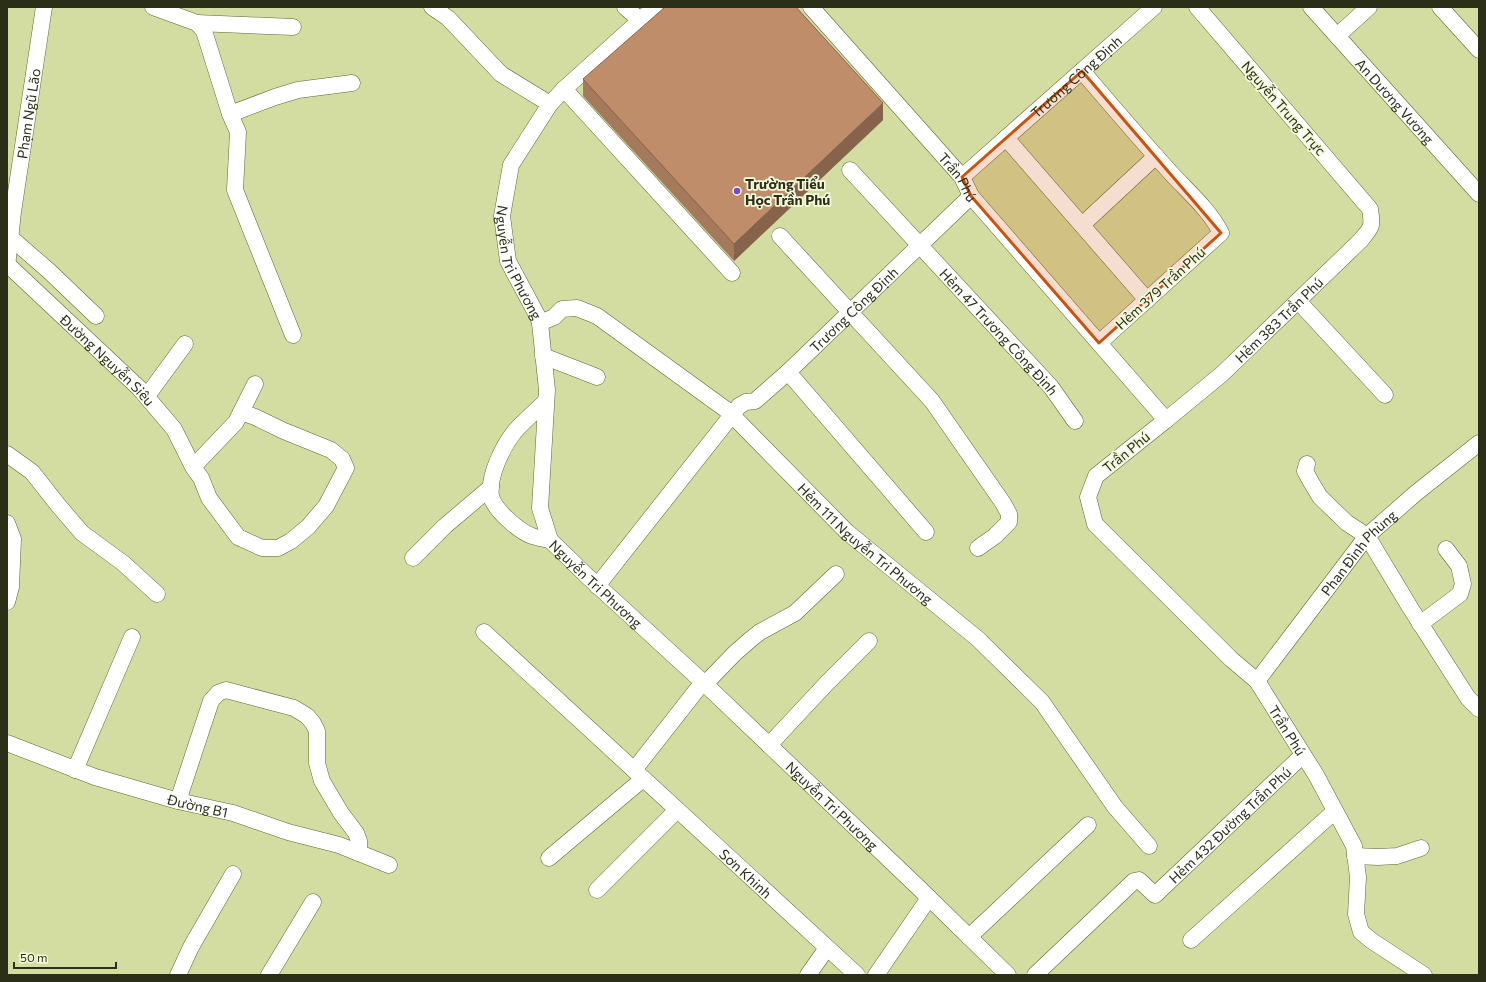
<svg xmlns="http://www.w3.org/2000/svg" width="1486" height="982" font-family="Commissioner,sans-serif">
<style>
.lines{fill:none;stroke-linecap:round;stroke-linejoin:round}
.minor-casing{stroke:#606730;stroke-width:17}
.minor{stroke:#fff;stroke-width:16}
.wall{fill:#a5795c}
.shaded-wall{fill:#86634b}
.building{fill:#c08d6b;stroke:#86634b}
.marked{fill:#cc530e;fill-opacity:0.2;stroke:#cc530e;stroke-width:3;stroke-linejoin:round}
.poi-dot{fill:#734bc3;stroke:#f5f9dc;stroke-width:1.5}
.labels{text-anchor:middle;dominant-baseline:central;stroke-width:3.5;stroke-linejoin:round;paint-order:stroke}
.street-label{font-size:14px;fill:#2c2f18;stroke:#f5f9dc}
.poi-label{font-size:14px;font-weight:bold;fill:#2c2f18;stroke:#f5f9dc;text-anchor:start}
</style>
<rect width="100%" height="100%" fill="#d3dca1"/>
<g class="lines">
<g class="minor-casing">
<g id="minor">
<polyline points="153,7 197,23 204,31 230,114 238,132 235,190 293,335"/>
<polyline points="432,7 448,18 501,74 550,104"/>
<polyline points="625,7 640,20"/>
<path id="s1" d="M655,7L564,89L550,104L511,165L502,216L508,261L538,317L540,323L547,390L540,508L550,540L586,575L705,684L919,888L1008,975"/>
<path id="s2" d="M811,7L962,177L971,196L1166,420L1096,476L1088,497L1095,524L1231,659L1257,681L1316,775L1354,846L1358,877L1356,914L1361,932L1372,941L1424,975"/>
<path id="s3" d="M1311,7L1479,194"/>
<polyline points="1440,7 1479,50"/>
<polyline points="197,23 293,27"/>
<polyline points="1337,36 1369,7"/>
<path d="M1082,71C1111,105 1140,139 1170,172C1187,191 1209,209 1221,233L1099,343"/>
<polyline points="564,89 732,273"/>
<polyline points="230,114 275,97 298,90 352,83"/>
<polyline points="1006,138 1147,300"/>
<path id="s4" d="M850,170L1051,387L1075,421"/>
<path id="s5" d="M962,177L1154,7"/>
<polyline points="1082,225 1156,156"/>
<polyline points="780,236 932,401 1003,503 1009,514 1009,522 995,536 978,548"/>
<polyline points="11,238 49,271 96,316"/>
<path id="s6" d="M7,264L139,388L174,429L193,467L201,478L209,498L238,537L262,548H278L291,541L308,527L326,506L346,468L342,459L331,450L284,431L255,417L241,412L236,422L193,467"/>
<path id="s7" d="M7,267L13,212L44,7"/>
<polyline points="1298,301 1385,395"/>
<path id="s8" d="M540,323L554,317L562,309L577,308L597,316L728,411L847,532L978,639L1042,702L1115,807L1149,846"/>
<polyline points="543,356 597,377"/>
<polyline points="788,372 926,532"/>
<polyline points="147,396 185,344"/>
<path d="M546,401C536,411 525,420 515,431C503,446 488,476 491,496C494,510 519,531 532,536C538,538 544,539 550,540"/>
<polyline points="241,412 255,384"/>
<path id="s9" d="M1166,420L1222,374L1360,241C1372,227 1373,227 1370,209L1197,7"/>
<polyline points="7,454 32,472 58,505 82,533 123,563 157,594"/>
<polyline points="1307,464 1305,471 1311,482 1320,497 1347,523 1367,536 1411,609 1468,698 1479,709"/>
<polyline points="7,523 13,539 11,587 7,602"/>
<polyline points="413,558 445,526 491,487"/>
<path id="s10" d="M597,586L739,406L746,402L755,401L788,372L971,196"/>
<polyline points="1420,624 1460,594 1463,584 1459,566 1446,549"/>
<path id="s11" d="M484,632L857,975"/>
<path id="s12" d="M1257,681L1367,536L1416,493L1479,443"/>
<polyline points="705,684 735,653 751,639 760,632 795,613 836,574"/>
<path id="s13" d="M7,743L95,777L178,801L233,813L288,832L339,845L389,865"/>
<polyline points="769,745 826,684 869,641"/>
<polyline points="75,770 132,637"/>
<polyline points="634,770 703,682"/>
<polyline points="178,801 211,701 218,693 226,690 294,708 307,716 313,723 317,731 317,763 322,781 341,813 356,833 359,841 359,853"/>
<polyline points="1355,856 1378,857 1397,856 1421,848"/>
<polyline points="549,858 643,779"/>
<polyline points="597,890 677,810"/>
<polyline points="969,937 1088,825"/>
<polyline points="1191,940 1335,811"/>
<polyline points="178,975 191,947 233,874"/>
<polyline points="269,975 313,902"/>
<polyline points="808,975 827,948"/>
<polyline points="876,975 929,898"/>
<path id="s14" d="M1035,975L1134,881L1139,880L1155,895L1303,755"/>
</g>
</g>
<use href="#minor" class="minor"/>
</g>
<polygon class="wall" points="583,79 883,120 734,261 583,96"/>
<polygon class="shaded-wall" points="883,103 883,120 734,261 734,244"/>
<polygon class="building" points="665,7 796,7 883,103 734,244 583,79"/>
<path class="marked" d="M1082,71L1221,233L1099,343L971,196L962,177Z"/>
<circle class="poi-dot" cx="737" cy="191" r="4"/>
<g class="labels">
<g class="street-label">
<text stroke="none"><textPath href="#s5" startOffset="152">Trương Công Định</textPath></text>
<text stroke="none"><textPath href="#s3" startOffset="126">An Dương Vương</textPath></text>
<text transform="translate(1284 108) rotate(49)">Nguyễn Trung Trực</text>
<text stroke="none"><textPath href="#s7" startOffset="155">Phạm Ngũ Lão</textPath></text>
<text stroke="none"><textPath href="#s2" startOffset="225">Trần Phú</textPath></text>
<text stroke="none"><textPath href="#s1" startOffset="317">Nguyễn Tri Phương</textPath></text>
<text transform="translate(1160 288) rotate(-42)">Hẻm 379 Trần Phú</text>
<text stroke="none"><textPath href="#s10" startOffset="381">Trương Công Định</textPath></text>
<text stroke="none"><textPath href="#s9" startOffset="151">Hẻm 383 Trần Phú</textPath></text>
<text stroke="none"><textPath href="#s4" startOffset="220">Hẻm 47 Trương Công Định</textPath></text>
<text stroke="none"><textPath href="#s6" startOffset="139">Đường Nguyễn Siêu</textPath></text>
<text transform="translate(1126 452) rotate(-39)">Trần Phú</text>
<text stroke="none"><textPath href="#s8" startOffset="416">Hẻm 111 Nguyễn Tri Phương</textPath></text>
<text stroke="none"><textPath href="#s12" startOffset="164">Phan Đình Phùng</textPath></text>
<text stroke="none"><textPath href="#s1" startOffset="665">Nguyễn Tri Phương</textPath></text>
<text stroke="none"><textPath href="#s2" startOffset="969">Trần Phú</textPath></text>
<text stroke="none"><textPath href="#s13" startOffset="201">Đường B1</textPath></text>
<text stroke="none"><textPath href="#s1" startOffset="989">Nguyễn Tri Phương</textPath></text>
<text stroke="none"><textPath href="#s14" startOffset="266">Hẻm 432 Đường Trần Phú</textPath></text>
<text stroke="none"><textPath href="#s11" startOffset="356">Sơn Khinh</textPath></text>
</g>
<g class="poi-label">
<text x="745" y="183">Trường Tiểu<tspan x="745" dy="16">Học Trần Phú</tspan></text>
</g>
</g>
<rect width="1486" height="982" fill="none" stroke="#2c2f18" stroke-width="16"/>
<path d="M14 962v6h102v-6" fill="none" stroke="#2c2f18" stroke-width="2"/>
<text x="20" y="962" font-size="12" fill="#2c2f18" stroke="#f5f9dc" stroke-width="3" paint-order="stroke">50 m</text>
</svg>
